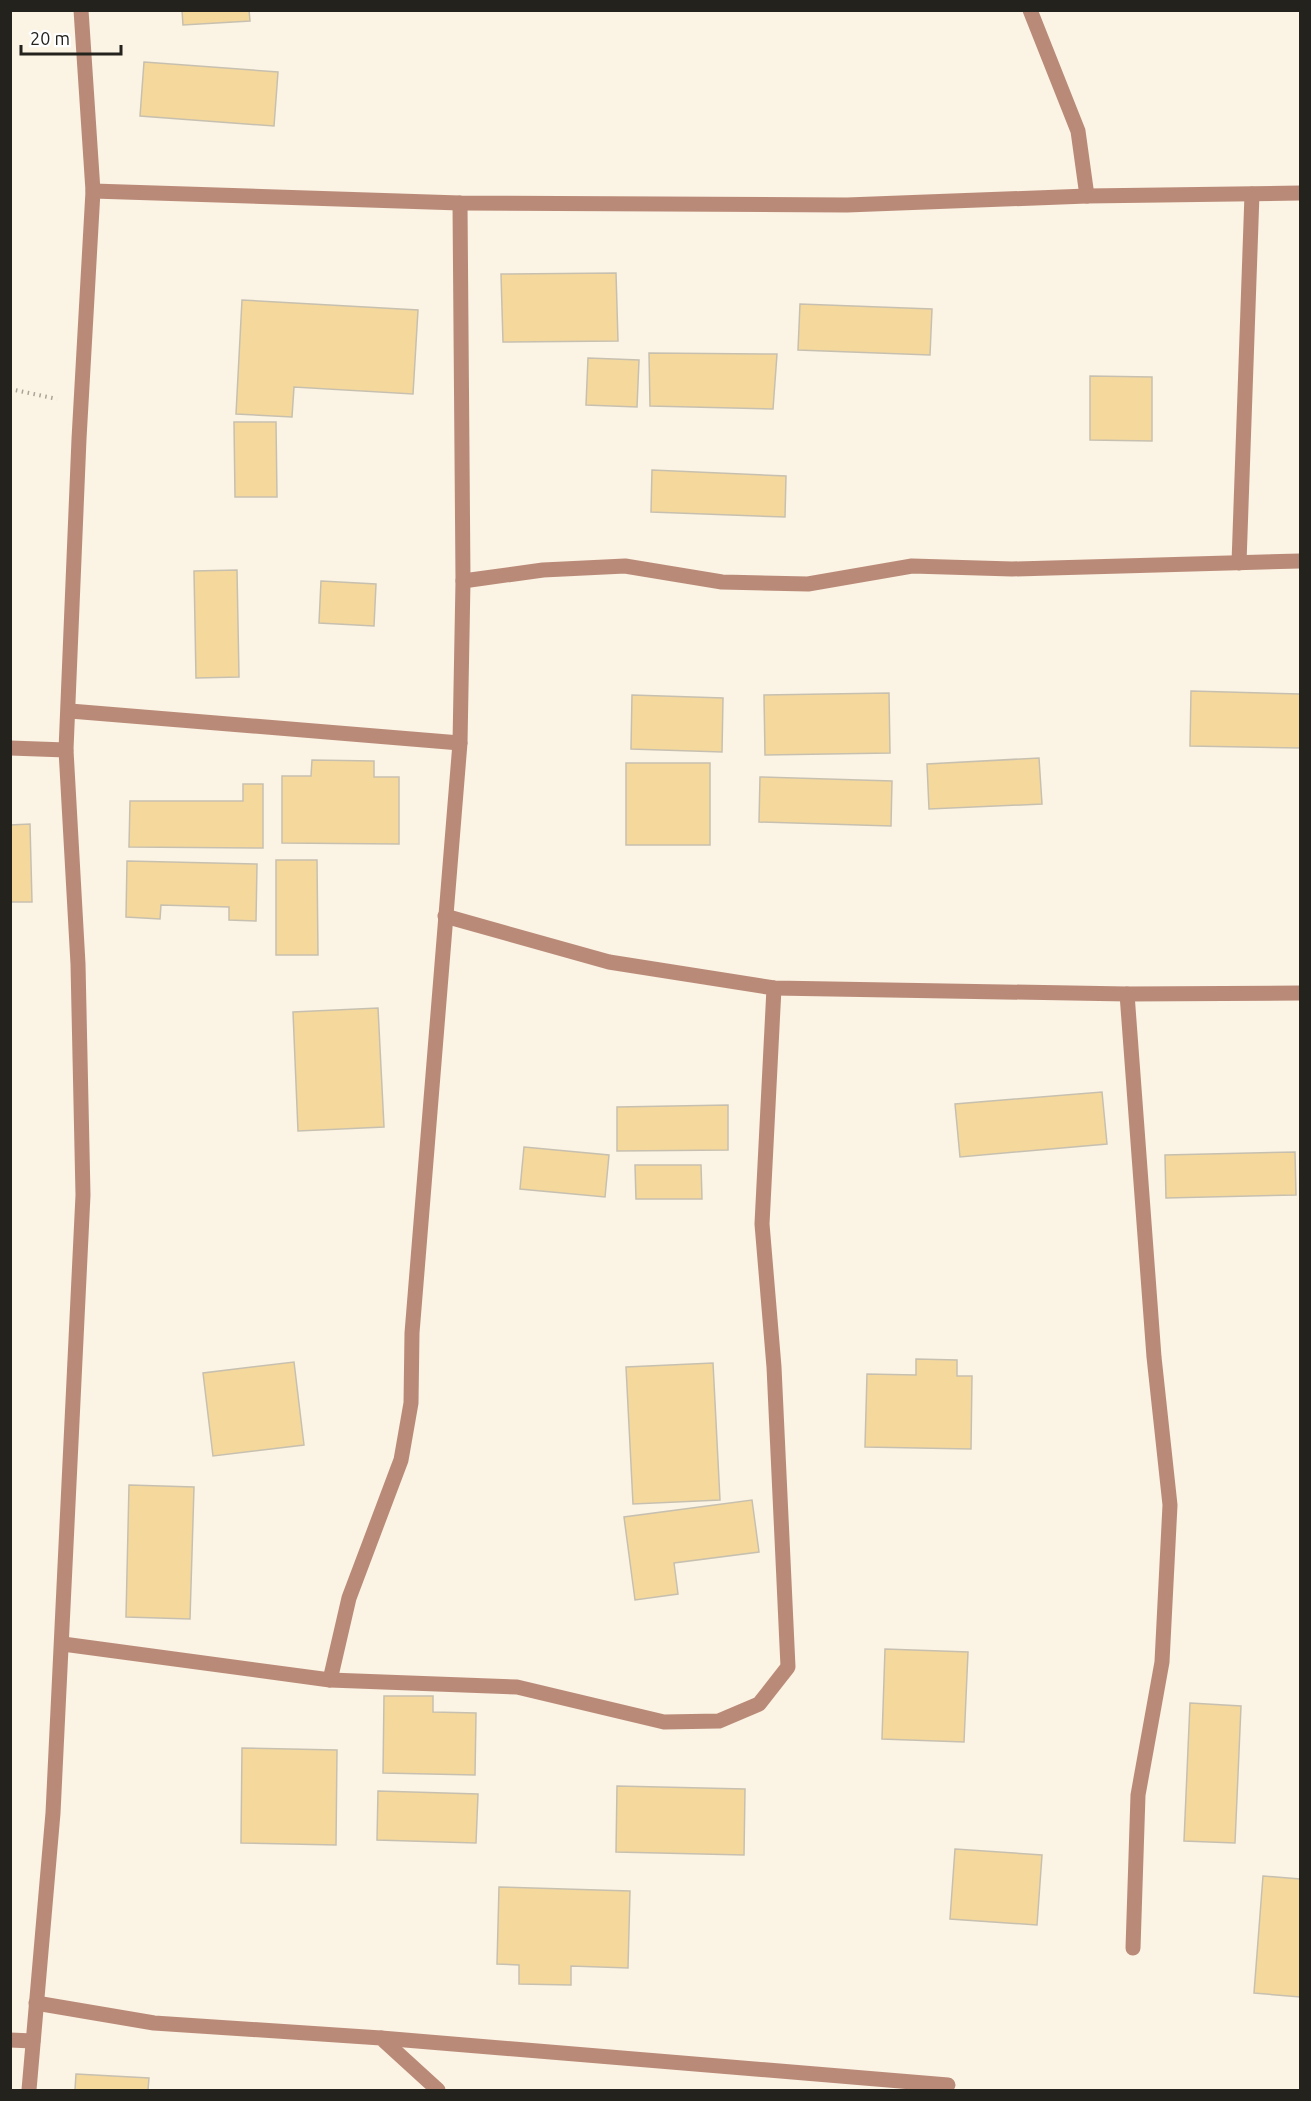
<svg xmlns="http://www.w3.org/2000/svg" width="1311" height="2101" font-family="Ubuntu,sans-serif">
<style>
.building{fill:#f5d99c;stroke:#c7c0b0;stroke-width:1.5}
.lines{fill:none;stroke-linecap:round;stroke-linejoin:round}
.path{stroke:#a9a397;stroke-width:4;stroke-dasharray:1.5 4.5;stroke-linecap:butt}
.street{stroke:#ba8a79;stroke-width:15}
</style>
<rect width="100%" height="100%" fill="#fbf3e3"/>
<g class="building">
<polygon points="182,10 249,10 250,21 183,25"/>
<polygon points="144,62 278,72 274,126 140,116"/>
<polygon points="616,273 618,341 503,342 501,274"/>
<polygon points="242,300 418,310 413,394 294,387 292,417 236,414"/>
<polygon points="800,304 932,309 930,355 798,350"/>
<polygon points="649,353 777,354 773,409 650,406"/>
<polygon points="588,358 639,360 637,407 586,405"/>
<polygon points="1090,376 1152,377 1152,441 1090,440"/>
<polygon points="234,422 276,422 277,497 235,497"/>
<polygon points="652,470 786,476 785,517 651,512"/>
<polygon points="237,570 239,677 196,678 194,571"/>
<polygon points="321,581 376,584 374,626 319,623"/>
<polygon points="1191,691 1300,694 1300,748 1190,746"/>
<polygon points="889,693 890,753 765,755 764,695"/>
<polygon points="632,695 723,698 722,752 631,749"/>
<polygon points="1039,758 1042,804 929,809 927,764"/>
<polygon points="312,760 374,761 374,777 399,777 399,844 282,843 282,776 311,776"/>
<rect x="626" y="763" width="84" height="82"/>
<polygon points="760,777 892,781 891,826 759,822"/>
<polygon points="243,784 263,784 263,848 129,847 130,801 243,801"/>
<polygon points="30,824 32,902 10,902 10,825"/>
<polygon points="276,860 317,860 318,955 276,955"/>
<polygon points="127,861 257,864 256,921 229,920 229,907 161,905 160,919 126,917"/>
<polygon points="378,1008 384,1127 298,1131 293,1012"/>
<polygon points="1102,1092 1107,1144 960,1157 955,1104"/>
<polygon points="728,1105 728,1150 617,1151 617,1107"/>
<polygon points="524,1147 609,1155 605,1197 520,1189"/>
<polygon points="1295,1152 1296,1195 1166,1198 1165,1155"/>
<polygon points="635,1165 701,1165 702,1199 636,1199"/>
<polygon points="916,1359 957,1360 957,1376 972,1376 971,1449 865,1447 867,1374 916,1375"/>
<polygon points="294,1362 304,1445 213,1456 203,1373"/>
<polygon points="713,1363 720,1500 633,1504 626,1367"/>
<polygon points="129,1485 194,1487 190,1619 126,1617"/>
<polygon points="752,1500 759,1552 674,1563 678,1594 635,1600 624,1517"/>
<polygon points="885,1649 968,1652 964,1742 882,1739"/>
<polygon points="384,1696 433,1696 433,1712 476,1713 475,1775 383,1773"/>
<polygon points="1190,1703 1241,1706 1235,1843 1184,1841"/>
<polygon points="242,1748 337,1750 336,1845 241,1843"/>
<polygon points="617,1786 745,1789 744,1855 616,1852"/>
<polygon points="378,1791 478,1794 476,1843 377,1840"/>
<polygon points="955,1849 1042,1855 1037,1925 950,1919"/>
<polygon points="1263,1876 1300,1879 1300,1997 1254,1993"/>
<polygon points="499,1887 630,1891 628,1968 571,1966 571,1985 519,1984 519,1965 497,1964"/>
<polygon points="76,2074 149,2078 148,2090 75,2090"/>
</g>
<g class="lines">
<polyline class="path" points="10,389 57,399"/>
<g class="street">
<polyline points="1030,10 1078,131 1087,196"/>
<polyline points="93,191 460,203 847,205 1087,196 1300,193"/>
<polyline points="1239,563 1252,194"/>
<polyline points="463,581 543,570 625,566 722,582 808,584 912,566 1012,569 1300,561"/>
<polyline points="70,711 460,743"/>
<polyline points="10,748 66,750"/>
<polyline points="445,916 609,962 774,988 1127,994 1300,993"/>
<polyline points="1127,994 1154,1357 1170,1505 1162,1662 1138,1795 1133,1948"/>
<polyline points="63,1644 330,1680 517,1687 664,1722 719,1721 759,1704 788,1667 774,1367 762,1224 774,988"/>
<polyline points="330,1680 349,1598 401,1460 411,1403 412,1333 460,743 463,581 460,203"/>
<polyline points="36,2003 154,2023 381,2038 438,2090"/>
<polyline points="381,2038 948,2085"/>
<polyline points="10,2040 33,2041"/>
<polyline points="29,2090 53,1813 83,1195 78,964 66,750 79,439 93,191 81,10"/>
</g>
</g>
<rect width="1311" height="2101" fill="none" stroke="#24221c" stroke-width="24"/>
<path d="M21 45v9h100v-9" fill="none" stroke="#24221c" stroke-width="3"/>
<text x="30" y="45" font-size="18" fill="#24221c" stroke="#ffffff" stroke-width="4.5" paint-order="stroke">20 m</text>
</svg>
